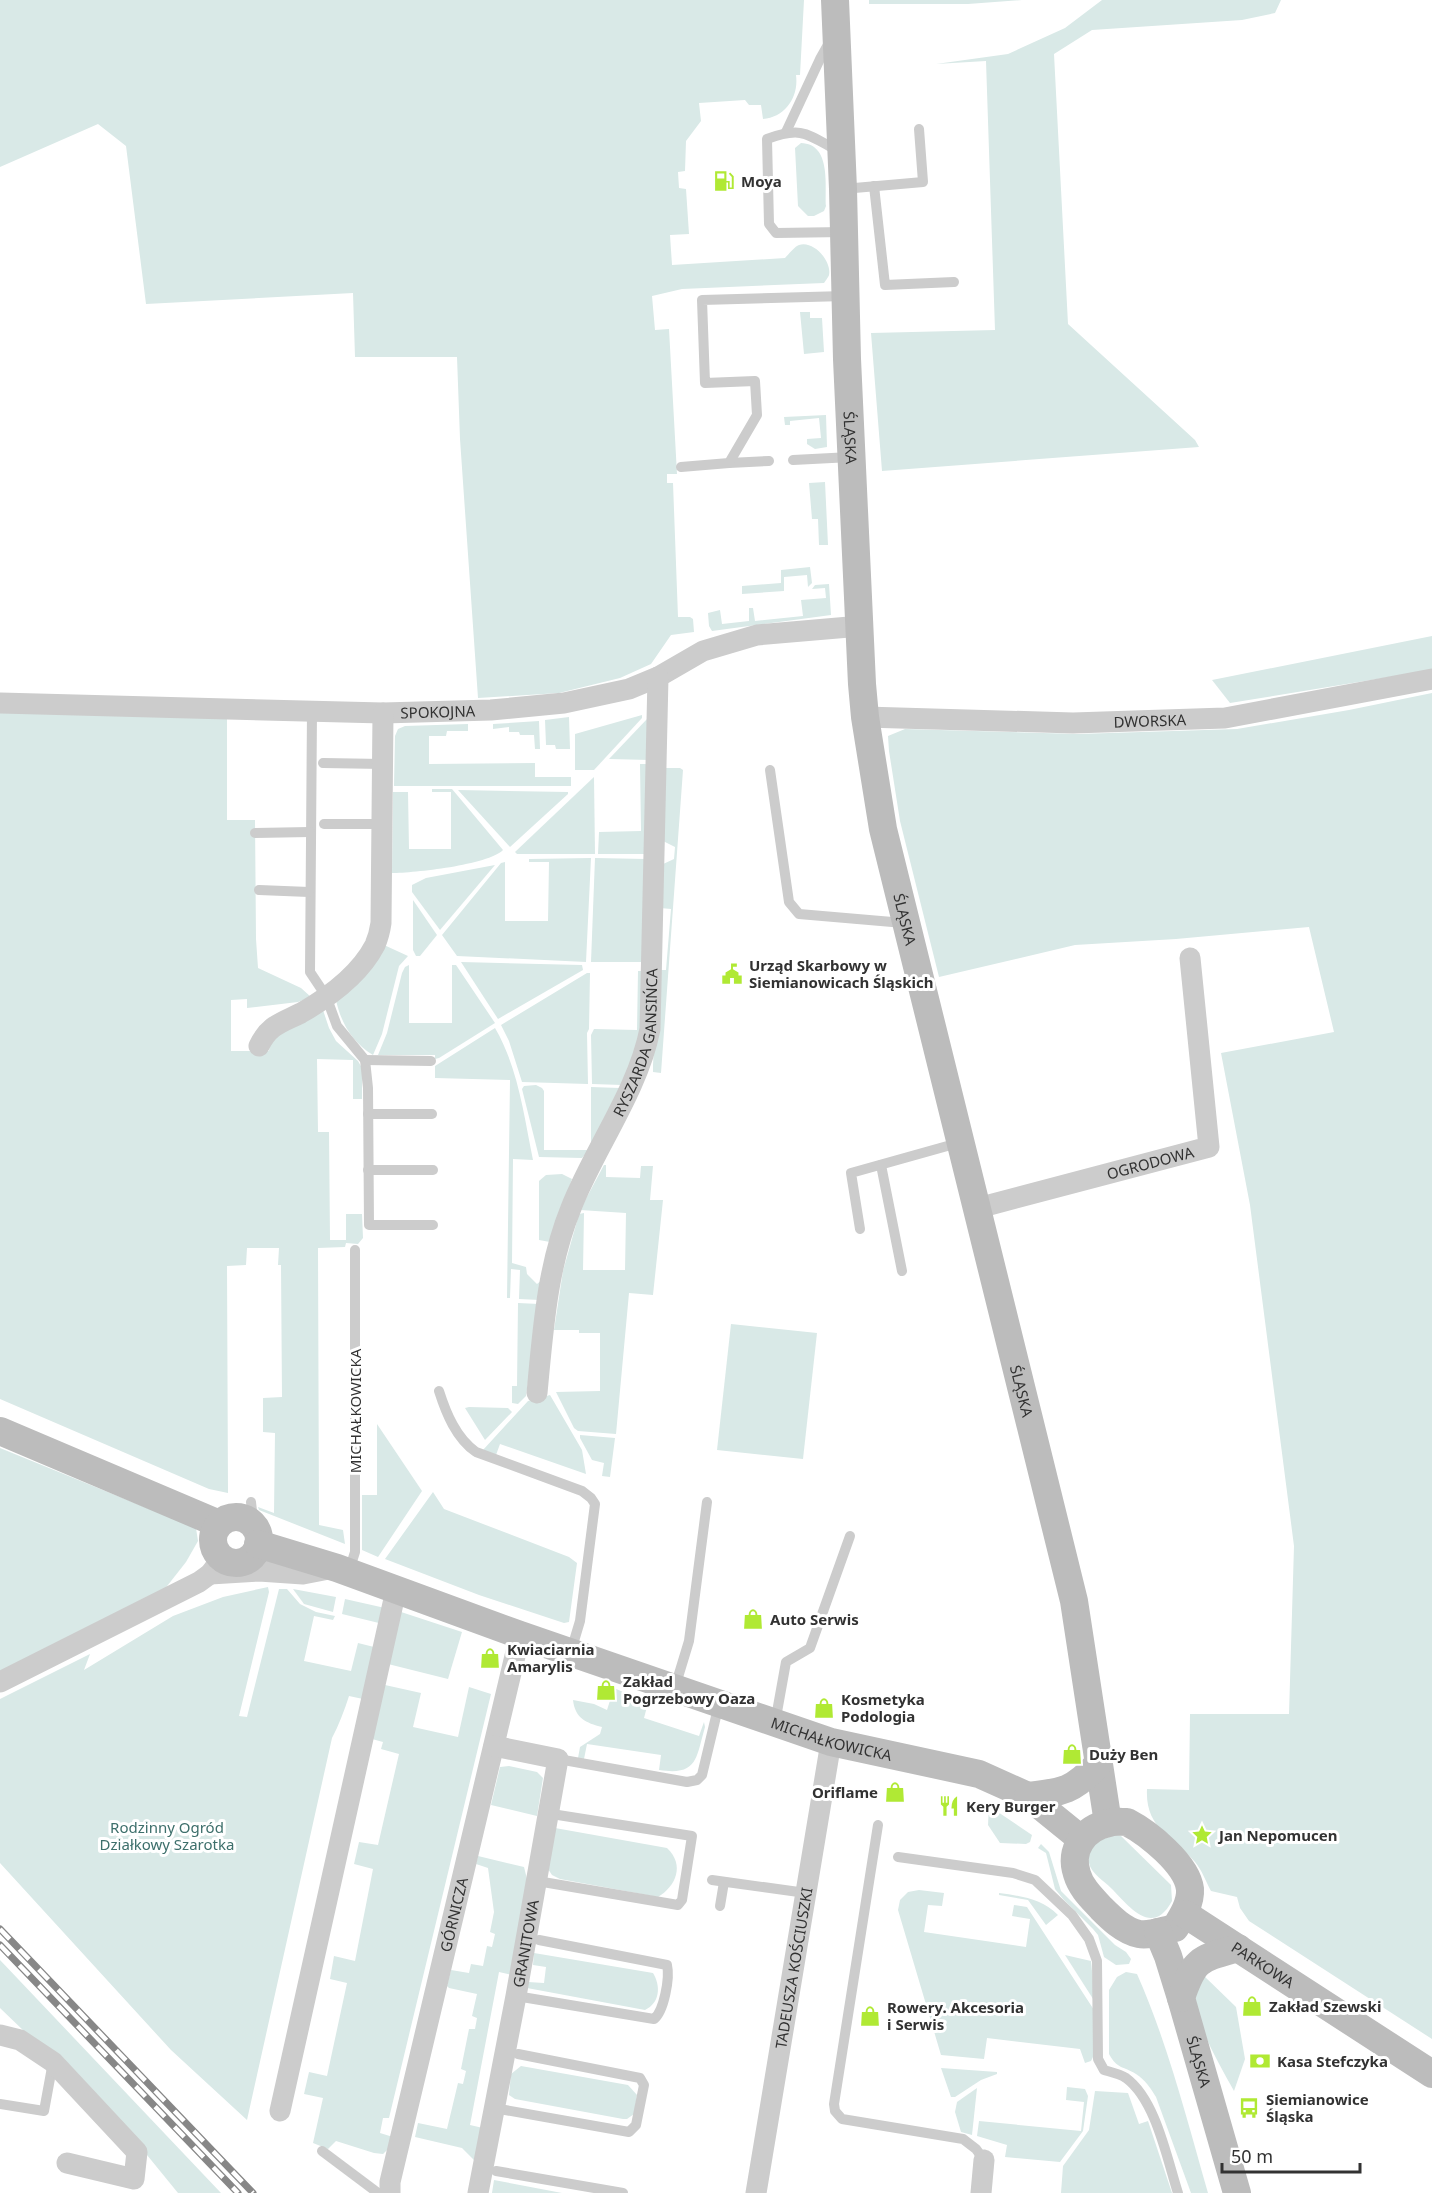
<svg xmlns="http://www.w3.org/2000/svg" width="1432" height="2193" font-family="'Noto Sans',sans-serif">
<style>
.green{fill:#d9e9e7}
.lines{fill:none;stroke-linecap:round;stroke-linejoin:round}
.lane{stroke:#ccc;stroke-width:10}
.street{stroke:#ccc;stroke-width:21}
.secondary{stroke:#bcbcbc;stroke-width:28}
.rail-casing{stroke:#878787;stroke-width:7}
.rail{stroke:#fff;stroke-width:4.5;stroke-dasharray:14;stroke-linecap:butt}
.labels{text-anchor:middle;dominant-baseline:central;stroke-width:6;stroke-linejoin:round;paint-order:stroke}
.poi-label{font-size:15px;font-weight:bold;fill:#323232;stroke:#fff;text-anchor:start}
.street-label{font-size:15px;fill:#323232;stroke:#fff}
.park-label{font-size:15px;fill:#3d6f6b;stroke:#fff}
</style>
<rect width="100%" height="100%" fill="#fff"/>
<g class="green">
<path d="M0,0H804L800,75H796C799,97 785,117 763,119L761,105H749L745,100L699,103L701,121L686,141L685,171L678,172L679,188L686,189L689,234L670,235L672,265L785,258C789,254 794,247 799,245C814,240 832,262 829,275C829,276 824,283 824,283L682,289L652,296L655,330L669,329L677,474H667V483H673L678,617H690L693,619L694,632L671,635L651,664L620,678L559,693L478,698L460,439L457,357H355L353,293L146,304L126,146L98,124L0,167Z"/>
<polygon points="869,0 1022,0 968,4 869,4"/>
<polygon points="1102,0 1281,0 1275,13 1242,20 1092,30 1054,54 1068,324 1195,440 1199,447 882,471 871,333 995,330 986,61 936,64 1008,54 1065,28"/>
<path d="M801,143C831,144 825,184 826,206L824,211L814,216H808L798,206L795,148Z"/>
<polygon points="810,312 810,318 822,318 824,352 804,354 800,312"/>
<polygon points="826,415 827,447 815,449 807,444 807,439 821,438 819,418 790,421 790,425 785,425 784,417"/>
<polygon points="825,482 828,545 819,545 818,519 812,519 809,483"/>
<polygon points="810,567 812,583 808,587 807,575 784,577 784,591 742,594 742,586 781,583 781,570"/>
<polygon points="829,584 831,615 712,631 709,626 708,613 720,610 722,624 749,621 749,608 753,608 755,621 803,616 801,600 826,598 825,588 812,589 815,585"/>
<polygon points="1432,636 1432,670 1230,703 1212,680"/>
<path d="M1432,693V2039L1249,1921L1240,1908L1237,1897L1211,1891C1206,1882 1202,1870 1195,1862C1172,1835 1145,1829 1147,1789L1189,1790L1190,1714H1289L1294,1546L1250,1205L1221,1053L1334,1032L1309,927L1176,939L1075,945L939,977L900,821L889,751L888,736L905,729L1078,734L1237,729L1349,710Z"/>
<polygon points="0,712 227,717 227,820 255,820 256,939 258,968 301,988 311,997 298,1002 247,1008 247,999 231,1000 231,1051 269,1051 271,1036 323,1010 329,1028 336,1041 358,1061 362,1068 362,1099 353,1099 353,1060 317,1059 318,1132 329,1132 330,1240 346,1240 346,1214 362,1214 363,1238 358,1244 346,1243 345,1247 318,1248 319,1525 343,1530 345,1544 259,1510 258,1507 274,1513 275,1433 263,1432 263,1398 282,1397 281,1265 278,1265 279,1248 247,1248 246,1265 227,1266 228,1493 209,1489 0,1399"/>
<polygon points="642,715 642,718 594,770 575,770 575,734"/>
<polygon points="569,717 570,749 556,749 555,745 546,745 545,720"/>
<polygon points="648,718 650,760 609,759"/>
<polygon points="539,721 540,749 535,749 534,735 520,735 519,732 509,732 509,727 493,729 493,724"/>
<polygon points="468,724 468,731 447,731 446,736 429,736 429,764 535,763 535,777 571,777 571,786 394,786 395,736 398,729 405,726"/>
<polygon points="640,764 650,764 647,854 598,854 599,832 641,831"/>
<polygon points="666,768 680,768 683,770 661,1073 653,1072 653,1065 658,970 666,970 671,909 660,908 661,865 674,859 675,847 663,841"/>
<polygon points="594,777 595,854 517,854 515,852"/>
<path d="M432,789H452L503,850C488,865 414,873 392,873L393,792H408L409,849H451V792H432Z"/>
<polygon points="458,790 568,792 568,794 510,847"/>
<polygon points="591,858 586,962 457,956 442,935 501,863 505,862 505,921 548,921 549,862 529,862 529,859"/>
<polygon points="595,858 646,859 643,962 591,962"/>
<polygon points="495,865 440,930 412,892 412,885 426,878"/>
<polygon points="413,900 437,935 420,956 416,956 413,950"/>
<path d="M384,945L408,956L399,966L382,1034L373,1055C352,1042 341,1023 336,1000Z"/>
<polygon points="461,962 582,965 583,970 498,1019"/>
<polygon points="409,965 409,1023 452,1023 452,965 456,965 495,1023 439,1058 435,1059 435,1055 378,1055 387,1033 402,973 405,967"/>
<polygon points="638,971 642,971 640,1046 622,1085 592,1084 591,1035 594,1029 637,1030"/>
<polygon points="587,973 590,973 589,1029 587,1033 588,1084 522,1082 509,1041 501,1025"/>
<path d="M495,1028C518,1067 524,1116 533,1160L513,1159L512,1263L526,1267L527,1274L537,1284L542,1280L540,1300L519,1299L520,1270L511,1269L510,1298H507L510,1080L435,1078V1066Z"/>
<polygon points="536,1085 542,1088 544,1091 544,1150 589,1150 582,1158 539,1157 522,1089 524,1086"/>
<polygon points="591,1087 620,1088 591,1146"/>
<polygon points="604,1165 606,1165 606,1177 640,1178 641,1166 653,1166 650,1200 663,1200 653,1295 629,1293 616,1434 578,1431 574,1428 556,1392 600,1391 600,1333 579,1333 579,1330 554,1330 563,1271 579,1214 584,1213 583,1270 625,1270 626,1213 580,1210"/>
<polygon points="562,1174 572,1179 550,1242 539,1240 539,1181 546,1175"/>
<polygon points="518,1303 539,1304 526,1396 518,1404 512,1403 512,1386 517,1386"/>
<polygon points="731,1324 817,1333 803,1459 717,1450"/>
<polygon points="550,1395 582,1450 586,1474 500,1444 496,1455 483,1450 528,1401"/>
<polygon points="469,1407 508,1408 512,1412 485,1440 465,1408"/>
<polygon points="377,1424 422,1491 378,1557 362,1550 362,1495 377,1495"/>
<polygon points="580,1435 615,1438 610,1477 602,1476 604,1463 592,1460 580,1438"/>
<polygon points="0,1448 196,1528 198,1541 186,1562 164,1590 0,1672"/>
<polygon points="433,1492 444,1509 569,1557 577,1563 569,1622 564,1623 479,1595 385,1559"/>
<path d="M268,1587L269,1592L239,1716L247,1717L279,1589H287L300,1604L316,1612L335,1616L333,1620L314,1616L304,1661L351,1671L358,1643L374,1647L363,1699L349,1696C345,1709 338,1727 332,1738L247,2120L171,2050L0,1863V1699L90,1654L84,1670L173,1616L223,1597Z"/>
<polygon points="293,1589 336,1597 333,1612 304,1604"/>
<polygon points="345,1599 385,1608 383,1624 342,1614"/>
<polygon points="398,1611 462,1632 448,1679 384,1663"/>
<polygon points="385,1685 421,1693 413,1727 458,1737 469,1687 491,1694 389,2118 383,2118 380,2133 393,2137 389,2148 383,2154 374,2153 336,2141 328,2149 313,2143 323,2098 304,2094 309,2072 327,2076 347,1983 330,1979 334,1956 355,1961 373,1869 354,1864 359,1842 378,1845 399,1754 381,1749 383,1742 372,1739"/>
<path d="M614,1688L648,1703L644,1718L699,1736L704,1722L705,1727C696,1758 698,1776 659,1770L661,1755L587,1744L584,1759L578,1758L580,1747L600,1734L602,1727C586,1723 575,1718 573,1700L594,1704L607,1710Z"/>
<polygon points="509,1766 537,1772 543,1778 537,1816 491,1805 500,1767"/>
<polygon points="989,1806 1032,1835 1030,1842 1026,1844 1000,1843 988,1825"/>
<path d="M555,1828L667,1848C685,1865 676,1886 658,1897L560,1879L552,1875L548,1869Z"/>
<path d="M1117,1835L1121,1836L1171,1885L1172,1901C1152,1938 1129,1906 1111,1888C1104,1881 1091,1873 1089,1863C1087,1855 1091,1849 1095,1841Z"/>
<polygon points="1041,1844 1049,1852 1061,1891 1115,1945 1126,1952 1131,1959 1129,1964 1116,1965 1104,1957 1098,1935 1093,1929 1064,1900 1055,1889 1046,1853 1038,1848"/>
<polygon points="478,1856 524,1867 529,1887 512,1975 499,1972 470,2125 483,2128 476,2162 462,2148 415,2137 418,2123 447,2129 458,2083 463,2084 466,2071 461,2069 469,2029 475,2029 477,2018 472,2016 477,1994 449,1988 447,1986 451,1970 469,1973 471,1964 483,1966 487,1946 492,1947 495,1934 490,1932 494,1912 488,1868 476,1864"/>
<polygon points="919,1890 944,1893 942,1906 928,1905 924,1932 1026,1947 1030,1919 1012,1916 1014,1905 1027,1907 1096,2013 1095,2053 1091,2061 1085,2063 1080,2049 987,2038 984,2059 941,2055 898,1910 900,1900 908,1892"/>
<path d="M999,1893C1022,1896 1042,1899 1058,1915L1046,1925L1028,1900L999,1895Z"/>
<path d="M534,1953L653,1973C661,1986 660,2003 645,2010L527,1988L528,1982L544,1983L546,1967L533,1965Z"/>
<polygon points="1065,1955 1091,1961 1095,2002"/>
<polygon points="0,1960 221,2193 178,2193 125,2128 0,2008"/>
<path d="M1126,1972L1137,1974C1168,2044 1187,2120 1208,2193H1191L1156,2097C1150,2087 1145,2080 1136,2074C1123,2066 1117,2069 1109,2054V1990L1117,1977Z"/>
<path d="M1201,1973L1236,2007L1245,2059L1234,2091C1221,2067 1197,2028 1196,2000C1195,1992 1199,1981 1201,1973Z"/>
<polygon points="521,2066 628,2085 637,2095 634,2114 627,2119 623,2119 515,2099 509,2095 511,2074"/>
<polygon points="941,2068 997,2072 997,2074 981,2080 955,2097 951,2097"/>
<polygon points="1067,2087 1085,2089 1088,2096 1083,2131 1060,2162 1005,2157 1007,2145 977,2136 979,2121 1081,2131 1084,2102 1066,2100"/>
<polygon points="977,2088 972,2135 961,2132 955,2112 957,2102"/>
<polygon points="1095,2091 1128,2093 1139,2124 1148,2121 1172,2193 1061,2193 1063,2166 1089,2130"/>
<polygon points="494,2180 562,2193 492,2193"/>
</g>
<g class="lines">
<g class="lane">
<polyline points="786,132 820,59 829,43"/>
<path d="M838,151C807,134 802,126 767,139L769,224L776,233L844,232"/>
<polyline points="874,186 885,285 954,282"/>
<polyline points="843,189 923,182 919,129"/>
<polyline points="793,460 851,457"/>
<polyline points="729,463 769,461"/>
<polyline points="681,467 729,463 757,415 755,381 705,383 702,300 845,296"/>
<polyline points="312,711 310,972 326,996 337,1026 365,1060 368,1088 369,1225 433,1225"/>
<polyline points="323,763 383,764"/>
<polyline points="770,770 789,902 799,914 904,923"/>
<polyline points="324,824 382,824"/>
<polyline points="255,833 310,832"/>
<polyline points="259,890 309,892"/>
<polyline points="365,1060 431,1061"/>
<polyline points="368,1114 432,1114"/>
<polyline points="881,1165 902,1271"/>
<polyline points="368,1170 433,1170"/>
<polyline points="860,1229 851,1173 958,1143"/>
<path d="M439,1391C446,1413 456,1438 476,1452L582,1491L591,1498L595,1504L580,1621L571,1651"/>
<polyline points="248,1521 252,1511 251,1502"/>
<polyline points="349,1571 355,1552 355,1250"/>
<polyline points="675,1687 689,1641 707,1502"/>
<polyline points="775,1723 786,1662 810,1648 850,1536"/>
<polyline points="558,1759 687,1782 697,1780 702,1775 719,1704"/>
<polyline points="878,1825 834,2104 835,2111 842,2119 963,2139 976,2149 984,2160"/>
<path d="M898,1857L1013,1873L1035,1880L1072,1915L1089,1939L1097,1961L1098,2059L1104,2070C1111,2072 1120,2074 1126,2078C1156,2100 1167,2159 1178,2193"/>
<polyline points="712,1880 806,1893"/>
<polyline points="537,1881 678,1905 682,1900 692,1836 558,1815"/>
<polyline points="720,1906 724,1882"/>
<path d="M516,1996L654,2019C664,2011 670,1978 667,1965L539,1940"/>
<polyline points="0,2104 44,2111 53,2062"/>
<polyline points="494,2108 629,2132 636,2125 644,2085 640,2078 518,2054"/>
<polyline points="322,2151 378,2193"/>
<polyline points="496,2171 623,2193"/>
</g>
<g class="street">
<path id="s1" d="M0,703L383,713L491,710L564,703L629,689L658,677L703,651L757,635L861,626"/>
<path id="s2" d="M865,717L1073,723L1225,718L1432,679"/>
<path d="M259,1046C269,1025 281,1023 301,1013C329,997 360,974 375,945C378,938 380,930 381,923L383,713"/>
<path id="s3" d="M978,1208L1209,1147L1190,958"/>
<path id="s4" d="M537,1393C543,1330 547,1267 571,1208C594,1149 638,1091 650,1029L658,677"/>
<polyline points="210,1574 259,1571 303,1574 334,1568"/>
<polyline points="0,1682 199,1582 210,1574 222,1558"/>
<polyline points="0,2035 20,2040 53,2062 137,2152 134,2179 67,2163"/>
<polyline points="280,2111 396,1590"/>
<path id="s5" d="M390,2193V2182L520,1635"/>
<path id="s6" d="M478,2193L516,1996L558,1759L494,1746"/>
<path id="s7" d="M756,2193L831,1742"/>
<polyline points="981,2193 984,2160"/>
</g>
<g class="secondary">
<path id="s8" d="M835,0L843,189L847,359L862,684L865,717L883,829L1074,1601L1108,1823"/>
<polyline points="0,1431 219,1524"/>
<circle cx="236" cy="1540" r="23"/>
<path id="s9" d="M258,1544L337,1568L520,1635L831,1742L979,1774L1028,1796L1081,1839"/>
<path d="M1028,1796C1063,1792 1073,1791 1098,1764"/>
<path d="M1127,1822C1148,1833 1187,1864 1190,1889C1191,1903 1182,1917 1175,1928C1164,1930 1150,1936 1139,1934C1124,1931 1111,1918 1101,1908C1092,1898 1081,1888 1077,1874C1069,1850 1084,1828 1109,1823C1114,1821 1121,1822 1127,1822Z"/>
<path id="s10" d="M1185,1914L1432,2074"/>
<path id="s11" d="M1158,1932L1168,1956L1181,1998L1237,2193"/>
<path d="M1181,1998C1194,1959 1199,1959 1238,1948"/>
</g>
<g class="rail-casing">
<g id="rail">
<polyline points="0,1929 253,2193"/>
<polyline points="0,1945 238,2193"/>
</g>
</g>
<use href="#rail" class="rail"/>
</g>
<defs>
<g id="fuel-bare" transform="scale(1.62)"><path d="M-5.5-6h7V0h2V4h1.3V-2.5L3-4.5l.8-.8L6-3V5H2.5V1h-1V6h-7ZM-4.2-4.7v3.2H.2V-4.7Z" fill="#b0e934" stroke="#fff" stroke-width="2.5" paint-order="stroke"/></g>
<g id="civic-bare" transform="scale(1.62)"><path d="M-.6-6.5H3V-4.5H.6V-3L4-1V1h2V6H-6V1h2V-1L-.6-3ZM-1.2 2.5V6h2.4V2.5Z" fill="#b0e934" stroke="#fff" stroke-width="2.5" paint-order="stroke"/></g>
<g id="shop-bare" transform="scale(1.62)"><path d="M-5-2.5h2.3a2.7 3.5 0 0 1 5.4 0H5L5.5 6h-11ZM-1.5-2.5h3a1.5 2.3 0 0 0-3 0Z" fill="#b0e934" stroke="#fff" stroke-width="2.5" paint-order="stroke"/></g>
<g id="restaurant-bare" transform="scale(1.62)"><path d="M-5-6h1v4h1v-4h1v4h1v-4h1v5L-1.5 .5V6h-2V.5L-5-1ZM5-6V6H3V1.5H1.5Q1.5-4 5-6Z" fill="#b0e934" stroke="#fff" stroke-width="2.5" paint-order="stroke"/></g>
<g id="sight-bare" transform="scale(1.62)"><path d="M0-6L1.8-2.2L6-1.7L2.9 1.2L3.7 5.4L0 3.3L-3.7 5.4L-2.9 1.2L-6-1.7L-1.8-2.2Z" fill="#b0e934" stroke="#fff" stroke-width="2.5" paint-order="stroke"/></g>
<g id="bank-bare" transform="scale(1.62)"><path d="M-6-4H6V4H-6ZM0-2.3a2.3 2.3 0 1 0 0 4.6a2.3 2.3 0 1 0 0-4.6Z" fill="#b0e934" stroke="#fff" stroke-width="2.5" paint-order="stroke"/></g>
<g id="bus-bare" transform="scale(1.62)"><path d="M-5-6H5V4H4V6H2V4H-2V6H-4V4H-5ZM-3.5-4V0h7V-4ZM-3.5 1.2v1.5H-2V1.2ZM2 1.2v1.5H3.5V1.2Z" fill="#b0e934" stroke="#fff" stroke-width="2.5" paint-order="stroke"/></g>
</defs>
<g fill-rule="evenodd">
<use href="#fuel-bare" x="724" y="181"/>
<use href="#civic-bare" x="732" y="974"/>
<use href="#shop-bare" x="753" y="1619"/>
<use href="#shop-bare" x="490" y="1658"/>
<use href="#shop-bare" x="606" y="1690"/>
<use href="#shop-bare" x="824" y="1708"/>
<use href="#shop-bare" x="1072" y="1754"/>
<use href="#shop-bare" x="895" y="1792"/>
<use href="#restaurant-bare" x="949" y="1806"/>
<use href="#sight-bare" x="1202" y="1835"/>
<use href="#shop-bare" x="1252" y="2006"/>
<use href="#shop-bare" x="870" y="2016"/>
<use href="#bank-bare" x="1260" y="2061"/>
<use href="#bus-bare" x="1249" y="2108"/>
</g>
<g class="labels">
<g class="poi-label">
<text x="741" y="181">Moya</text>
<text x="749" y="965">Urząd Skarbowy w<tspan x="749" dy="17">Siemianowicach Śląskich</tspan></text>
<text x="770" y="1619">Auto Serwis</text>
<text x="507" y="1649">Kwiaciarnia<tspan x="507" dy="17">Amarylis</tspan></text>
<text x="623" y="1681">Zakład<tspan x="623" dy="17">Pogrzebowy Oaza</tspan></text>
<text x="841" y="1699">Kosmetyka<tspan x="841" dy="17">Podologia</tspan></text>
<text x="1089" y="1754">Duży Ben</text>
<text x="878" y="1792" text-anchor="end">Oriflame</text>
<text x="966" y="1806">Kery Burger</text>
<text x="1219" y="1835">Jan Nepomucen</text>
<text x="1269" y="2006">Zakład Szewski</text>
<text x="887" y="2007">Rowery. Akcesoria<tspan x="887" dy="17">i Serwis</tspan></text>
<text x="1277" y="2061">Kasa Stefczyka</text>
<text x="1266" y="2099">Siemianowice<tspan x="1266" dy="17">Śląska</tspan></text>
</g>
<g class="street-label">
<text stroke="none"><textPath href="#s8" startOffset="438">ŚLĄSKA</textPath></text>
<text stroke="none"><textPath href="#s1" startOffset="438">SPOKOJNA</textPath></text>
<text stroke="none"><textPath href="#s2" startOffset="285">DWORSKA</textPath></text>
<text stroke="none"><textPath href="#s8" startOffset="924">ŚLĄSKA</textPath></text>
<text stroke="none"><textPath href="#s4" startOffset="369">RYSZARDA GANSIŃCA</textPath></text>
<text stroke="none"><textPath href="#s3" startOffset="178">OGRODOWA</textPath></text>
<text stroke="none"><textPath href="#s8" startOffset="1410">ŚLĄSKA</textPath></text>
<text transform="translate(355 1411) rotate(-90)">MICHAŁKOWICKA</text>
<text stroke="none"><textPath href="#s9" startOffset="606">MICHAŁKOWICKA</textPath></text>
<text stroke="none"><textPath href="#s5" startOffset="286">GÓRNICZA</textPath></text>
<text stroke="none"><textPath href="#s6" startOffset="254">GRANITOWA</textPath></text>
<text stroke="none"><textPath href="#s10" startOffset="93">PARKOWA</textPath></text>
<text stroke="none"><textPath href="#s7" startOffset="228">TADEUSZA KOŚCIUSZKI</textPath></text>
<text stroke="none"><textPath href="#s11" startOffset="136">ŚLĄSKA</textPath></text>
</g>
<g class="park-label">
<text x="167" y="1827">Rodzinny Ogród<tspan x="167" dy="17">Działkowy Szarotka</tspan></text>
</g>
</g>
<path d="M1222 2163v9h138v-9" fill="none" stroke="#323232" stroke-width="3"/>
<text x="1231" y="2163" font-size="18" fill="#323232" stroke="#ffffff" stroke-width="4.5" paint-order="stroke">50 m</text>
</svg>
